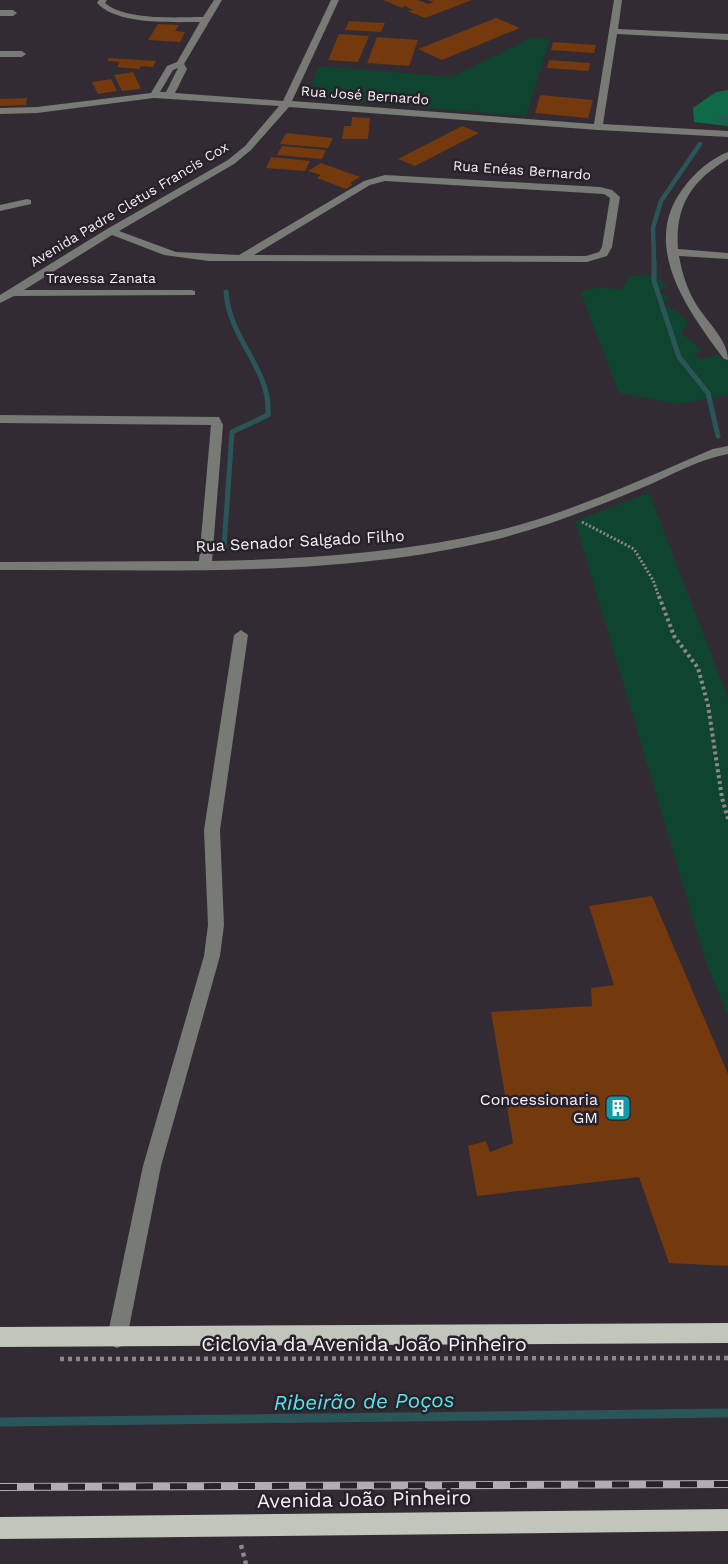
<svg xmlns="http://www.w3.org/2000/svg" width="728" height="1564" font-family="'Work Sans',sans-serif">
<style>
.green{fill:#0f452f}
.forest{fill:#106a48}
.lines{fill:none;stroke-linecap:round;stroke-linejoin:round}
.stream-far2{stroke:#2a5659;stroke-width:4.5}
.stream-far1{stroke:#2a5659;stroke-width:5}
.stream{stroke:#2a5659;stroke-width:9}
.building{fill:#74390d}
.path-far2{stroke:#8c868d;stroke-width:3;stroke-dasharray:2 2;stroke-linecap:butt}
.path-far1{stroke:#8c868d;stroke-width:4;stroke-dasharray:3 3;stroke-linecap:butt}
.path{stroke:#8c868d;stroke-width:4.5;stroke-dasharray:4 4;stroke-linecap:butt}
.minor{fill:#777a75;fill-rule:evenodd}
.major{fill:#c1c6bc;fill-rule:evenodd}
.rail-casing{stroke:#b2adb3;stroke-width:8}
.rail{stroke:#282129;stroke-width:6;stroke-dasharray:17;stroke-linecap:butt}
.labels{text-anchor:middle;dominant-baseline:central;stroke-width:5;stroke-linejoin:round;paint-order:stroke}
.far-street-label{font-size:14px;fill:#f7f2f8;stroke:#282129}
.street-label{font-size:16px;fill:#f7f2f8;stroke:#282129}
.poi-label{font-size:16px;fill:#f7f2f8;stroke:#282129;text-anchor:end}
.near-street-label{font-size:20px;fill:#f7f2f8;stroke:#282129}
.near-water-label{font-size:21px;font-style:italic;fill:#55e6ee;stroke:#282129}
</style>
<rect width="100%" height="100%" fill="#322b33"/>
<g class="green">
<polygon points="533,37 550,39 526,116 306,98 319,66 452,77"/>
<polygon points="654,275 667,286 658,292 670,298 662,304 677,312 689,323 681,333 701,349 694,356 703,359 717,354 728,362 728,395 677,404 619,393 580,291 602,287 622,290 630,276"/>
<polygon points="649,493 728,698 728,1016 705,959 575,521"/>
</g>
<polygon class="forest" points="728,90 728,126 694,122 693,108 716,92"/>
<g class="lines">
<g class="stream-far2">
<polyline points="720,120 728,116"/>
<polyline points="654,263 653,228 661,201 700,144"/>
</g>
<g class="stream-far1">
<polyline points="654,262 654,281 679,357 708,393 718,436"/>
<path d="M224,547L232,432L268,415C271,368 230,342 226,292"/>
</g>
<polyline class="stream" points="0,1422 728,1413"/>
</g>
<g class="building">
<polygon points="383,0 418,0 428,4 434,2 428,0 472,0 425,18 408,11 413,10 405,6 402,8"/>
<polygon points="496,18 520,28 442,60 418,49"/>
<polygon points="349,21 385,23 381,32 345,30"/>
<polygon points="158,24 179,25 175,31 185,32 180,42 148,40"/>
<polygon points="339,34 369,36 358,62 328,60"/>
<polygon points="377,37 418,40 409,66 367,63"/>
<polygon points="553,42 596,45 594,53 551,50"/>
<polygon points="109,58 156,61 153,67 141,66 139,69 117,67 120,62 107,61"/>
<polygon points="549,60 590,63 589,71 547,68"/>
<polygon points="133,72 141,89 122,91 114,75"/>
<polygon points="111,79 117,91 98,94 92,82"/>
<polygon points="540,95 593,100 588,118 535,113"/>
<polygon points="27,98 26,105 0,106 0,99"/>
<polygon points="352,117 370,118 368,139 342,139 344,126 351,126"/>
<polygon points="462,126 479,133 415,166 398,159"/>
<polygon points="286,133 333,138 328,148 280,144"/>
<polygon points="282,146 326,150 322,159 277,155"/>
<polygon points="271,157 310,161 305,171 266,168"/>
<polygon points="321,163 360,177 350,183 353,184 346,189 317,178 321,175 308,171"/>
<polygon points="652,896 728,1074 728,1266 669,1263 639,1177 477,1196 468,1146 486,1141 490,1152 513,1143 491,1012 592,1006 591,988 614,985 589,906"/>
</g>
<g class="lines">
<polyline class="path-far2" points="582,522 634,549 653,580 659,597"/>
<polyline class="path-far1" points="659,596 674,636 698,668 708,705 722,798 728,819"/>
<g class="path">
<polyline points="60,1359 728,1358"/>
<polyline points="241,1545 246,1564"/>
</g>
<g class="minor">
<path d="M99,0H107L105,3C126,21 177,17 203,17L214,0H222L184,64L187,69L175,93L283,101L331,0H339L292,101L594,124L614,0H622L618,29L728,34V40L617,34L603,124L728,131V137L598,130L289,107L251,150L234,164L119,231L176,252L239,255L364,181L385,175L600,187L612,190L620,197L612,247L607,256L587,262L209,261L164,255L112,235L24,290H191L195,291V295L14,296L0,303V295L107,229L228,160L245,146L279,106L154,98L37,113L0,114V108L37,107L151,93L167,66L177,62L200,22C172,22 117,25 97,3ZM178,68L166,92H160L173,70ZM385,181L604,194L610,198L602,247L599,252L586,256L254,255L370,185Z"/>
<polygon points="0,10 13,10 17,13 13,16 0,16"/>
<polygon points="0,51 22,51 26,54 22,57 0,57"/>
<path d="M728,152V159C691,181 675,206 678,249L728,253V259L679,256C682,273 687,289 696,304C707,322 728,340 728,360L724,359C688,311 638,244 685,186C695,172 712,158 728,152Z"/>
<polygon points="27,199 31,200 31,204 0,211 0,205"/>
<path d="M0,415L219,417L223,425L212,561C307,559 403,553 496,531C571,513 642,479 713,449L728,446V454C699,459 670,476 644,487C596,507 548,526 498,539C336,579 165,569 0,570V562L199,561L211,425L0,423Z"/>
<polygon points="241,630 248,635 220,830 224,925 220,956 161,1166 127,1338 124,1345 117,1348 110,1345 107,1338 143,1166 204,956 208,925 204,830 234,635"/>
</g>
<g class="major">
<polygon points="728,1323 728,1343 0,1347 0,1327"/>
<polygon points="728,1509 728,1531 0,1539 0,1517"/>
</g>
<g class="rail-casing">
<polyline id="rail" points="0,1487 728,1484"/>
</g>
<use href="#rail" class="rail"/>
</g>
<defs>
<g id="building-square" transform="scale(1.35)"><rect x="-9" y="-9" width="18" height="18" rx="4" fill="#0f9aa8" stroke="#282129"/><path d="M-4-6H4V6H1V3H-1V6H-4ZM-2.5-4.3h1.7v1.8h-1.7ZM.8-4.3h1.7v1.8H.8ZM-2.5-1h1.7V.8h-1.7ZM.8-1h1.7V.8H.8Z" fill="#fff"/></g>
</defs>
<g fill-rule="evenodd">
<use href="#building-square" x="618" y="1108"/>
</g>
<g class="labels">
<g class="far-street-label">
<text transform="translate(365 95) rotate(4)">Rua José Bernardo</text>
<text transform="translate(522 170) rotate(4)">Rua Enéas Bernardo</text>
<text transform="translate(129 204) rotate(-31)">Avenida Padre Cletus Francis Cox</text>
<text x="101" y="278">Travessa Zanata</text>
</g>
<g class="street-label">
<text transform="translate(300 541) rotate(-3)">Rua Senador Salgado Filho</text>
</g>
<g class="poi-label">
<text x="598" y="1099">Concessionaria<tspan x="598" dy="18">GM</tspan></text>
</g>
<g class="near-street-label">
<text x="364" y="1344">Ciclovia da Avenida João Pinheiro</text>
<text transform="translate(364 1499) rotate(-1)">Avenida João Pinheiro</text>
</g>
<g class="near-water-label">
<text transform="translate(364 1401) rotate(-1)">Ribeirão de Poços</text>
</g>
</g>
</svg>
